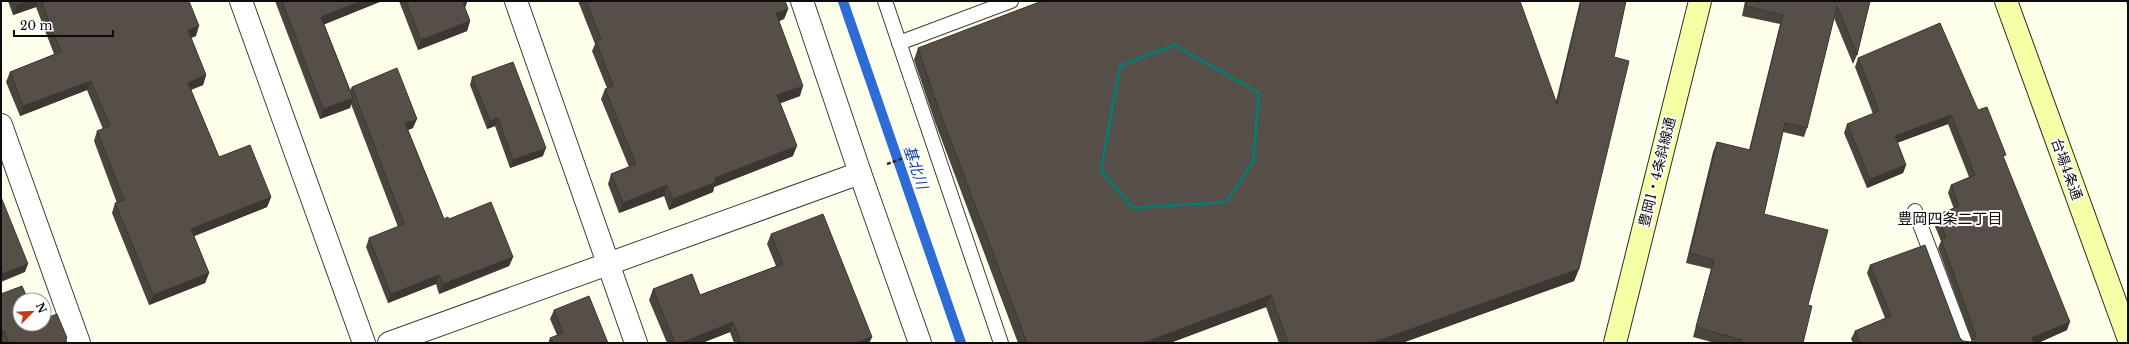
<svg xmlns="http://www.w3.org/2000/svg" width="2129" height="344" font-family="'Libre Baskerville','Noto Sans JP',serif">
<style>
.lines{fill:none;stroke-linecap:round;stroke-linejoin:round}
.stream{stroke:#2d6cd5;stroke-width:10}
.lane-casing{stroke:#3e3e3e;stroke-width:16}
.street-casing{stroke:#3e3e3e;stroke-width:24}
.secondary-casing{stroke:#2d2d2d;stroke-width:24}
.path{stroke:#2d2d2d;stroke-width:2.5;stroke-dasharray:4 2;stroke-linecap:butt}
.lane{stroke:#fff;stroke-width:14}
.street{stroke:#fff;stroke-width:22}
.secondary{stroke:#f5ffa5;stroke-width:22}
.wall{fill:#49443d}
.shaded-wall{fill:#3c3732}
.building{fill:#554f47;stroke:#3c3732}
.marked{fill:none;stroke:#0f766e;stroke-width:3;stroke-linejoin:round}
.labels{text-anchor:middle;dominant-baseline:central;stroke-width:4;stroke-linejoin:round;paint-order:stroke}
.street-label{font-size:14px;fill:#0b0b0b;stroke:#fff}
.water-label{font-size:15px;font-style:italic;fill:#0e40a4;stroke:#fff}
.neighbourhood-label{font-size:15px;fill:#0b0b0b;stroke:#fff}
</style>
<rect width="100%" height="100%" fill="#feffea"/>
<g class="lines">
<polyline class="stream" points="843,1 961,343"/>
<g class="lane-casing">
<g id="lane">
<polyline points="885,1 1001,343"/>
<polyline points="899,43 1011,1"/>
<polyline points="1915,211 1965,343"/>
</g>
</g>
<g class="street-casing">
<g id="street">
<polyline points="241,1 364,343"/>
<polyline points="516,1 636,343"/>
<polyline points="802,1 860,173 920,343"/>
<polyline points="1,125 79,343"/>
<polyline points="389,343 860,173"/>
</g>
</g>
<g class="secondary-casing">
<g id="secondary">
<polyline points="2006,1 2128,337"/>
<polyline points="1615,343 1700,1"/>
</g>
</g>
<polyline class="path" points="887,164 912,155"/>
<use href="#lane" class="lane"/>
<use href="#street" class="street"/>
<use href="#secondary" class="secondary"/>
</g>
<g class="wall">
<polygon points="8,1 189,1 196,36 191,38 206,75 203,85 191,90 219,157 271,197 267,207 194,236 209,273 205,283 149,305 112,213 115,203 117,203 94,141 97,131 103,129 87,90 20,116 6,82 10,72 54,54 36,7 13,15"/>
<polygon points="275,1 382,1 324,24 350,90 352,87 413,128 408,130 444,219 449,219 513,257 509,266 439,294 436,284 388,303 366,247 369,238 398,227 351,104 350,108 320,119"/>
<polygon points="399,1 467,1 465,8 470,21 467,31 418,50"/>
<polygon points="578,1 785,1 788,9 784,19 779,21 800,96 780,103 793,156 714,187 713,192 669,210 664,196 619,213 608,184 611,174 629,167 601,99 605,89 607,88 592,51 595,44"/>
<polygon points="1580,1 1626,1 1614,57 1579,269 1574,281 1402,343 1279,343 1266,307 1170,343 1018,343 935,122 914,60 918,48 1556,101"/>
<polygon points="1745,1 1870,1 1857,55 1853,64 1834,18 1807,128 1804,137 1783,132 1764,214 1808,305 1803,343 1715,343 1693,337 1711,269 1686,263 1713,152 1717,142 1749,150 1780,24 1742,16"/>
<polygon points="2126,1 2128,1 2128,7"/>
<polygon points="1858,58 1978,110 2004,160 2067,330 2038,343 1853,343 1851,339 1855,331 1885,318 1867,273 1870,265 1960,338 1963,341 1971,342 1972,341 1938,248 1941,241 1934,224 1937,215 1954,209 1948,193 1951,185 1969,177 1948,124 1897,143 1906,165 1903,173 1867,188 1844,133 1847,124 1873,114 1855,67"/>
<polygon points="472,77 543,156 510,168 495,126 487,129 470,85"/>
<polygon points="771,234 872,337 869,343 734,343 730,332 702,343 667,343 649,300 653,289 700,295 776,266 767,244"/>
<polygon points="1,294 20,324 67,338 66,341 67,343 2,343 1,339"/>
<polygon points="554,310 608,343 548,343 550,338 557,335 550,319"/>
</g>
<g class="shaded-wall">
<polygon points="28,1 38,1 36,7 13,15 17,5"/>
<polygon points="361,1 382,1 318,27 321,17"/>
<polygon points="467,2 464,11 463,3"/>
<polygon points="788,9 784,19 772,24 776,13"/>
<polygon points="470,21 467,31 418,50 421,40"/>
<polygon points="199,26 196,36 185,40 188,30"/>
<polygon points="206,75 203,85 184,92 188,83"/>
<polygon points="91,81 87,90 20,116 23,106"/>
<polygon points="803,86 800,96 773,106 777,95"/>
<polygon points="353,98 350,108 320,119 323,109"/>
<polygon points="1951,115 1948,124 1891,145 1895,136"/>
<polygon points="498,118 495,126 487,129 490,121"/>
<polygon points="417,119 413,128 402,132 405,123"/>
<polygon points="797,146 793,156 714,187 713,192 669,210 673,199 715,178"/>
<polygon points="546,148 543,156 510,168 513,160"/>
<polygon points="1906,165 1903,173 1867,188 1870,179"/>
<polygon points="667,185 664,196 619,213 623,203"/>
<polygon points="271,197 267,207 187,239 191,229"/>
<polygon points="513,257 509,266 439,294 443,284"/>
<polygon points="28,264 25,272 1,282 1,274"/>
<polygon points="1579,269 1574,281 1402,343 1372,343"/>
<polygon points="209,273 205,283 149,305 153,295"/>
<polygon points="439,275 436,284 388,303 391,294"/>
<polygon points="1271,295 1266,307 1170,343 1143,343"/>
<polygon points="733,322 730,332 702,343 681,343"/>
<polygon points="2070,322 2067,330 2038,343 2030,343 2032,338"/>
<polygon points="4,331 1,339 1,332"/>
<polygon points="872,337 869,343 856,343"/>
</g>
<g class="building">
<polygon points="15,1 28,1 17,5"/>
<polygon points="41,1 189,1 199,26 188,30 206,75 188,83 219,157 250,145 271,197 191,229 209,273 153,295 115,203 124,200 97,131 110,126 91,81 23,106 10,72 61,52"/>
<polygon points="282,1 361,1 321,17 353,98 323,109"/>
<polygon points="406,1 467,1 467,2 463,3 470,21 421,40"/>
<polygon points="586,1 785,1 788,9 776,13 803,86 777,95 797,146 715,178 716,182 673,199 667,185 623,203 611,174 636,164 605,89 613,86 596,41 601,39"/>
<polygon points="1042,1 1520,1 1557,104 1581,1 1626,1 1614,57 1629,61 1579,269 1372,343 1288,343 1271,295 1143,343 1027,343 939,110 918,48"/>
<polygon points="1747,1 1870,1 1857,55 1837,6 1807,128 1785,123 1764,214 1828,230 1808,305 1812,306 1803,343 1741,343 1742,340 1696,327 1714,260 1690,253 1717,142 1750,150 1783,15 1746,6"/>
<polygon points="1940,23 1978,110 1987,107 2006,155 2003,156 2070,322 2032,338 2034,343 1860,343 1855,331 1891,316 1870,265 1925,245 1960,338 1963,341 1971,342 1976,336 1941,239 1946,238 1937,215 1959,206 1951,185 1975,175 1951,115 1895,136 1906,165 1870,179 1847,124 1879,111 1858,58"/>
<polygon points="513,62 546,148 513,160 498,118 490,121 472,77"/>
<polygon points="397,68 417,119 405,123 444,219 448,217 449,219 491,202 513,257 443,284 439,275 391,294 369,238 404,224 352,87"/>
<polygon points="1,197 28,264 1,274"/>
<polygon points="823,214 872,337 856,343 741,343 733,322 681,343 675,343 653,289 692,274 700,295 783,264 771,234"/>
<polygon points="22,286 28,300 20,300 20,324 44,324 44,319 57,314 67,338 65,339 67,343 9,343 4,331 1,332 1,294"/>
<polygon points="589,296 608,343 553,343 550,338 563,333 554,310"/>
</g>
<path class="marked" d="M1174,45L1259,93L1253,162L1226,202L1133,208L1101,170L1120,66Z"/>
<g class="labels">
<g class="street-label">
<text transform="translate(2067 169) rotate(70)">台場4条通</text>
<text transform="translate(1657 172) rotate(-76)">豊岡1・4条斜線通</text>
</g>
<g class="water-label">
<text transform="translate(916 167) rotate(71)">基北川</text>
</g>
<g class="neighbourhood-label">
<text x="1950" y="218">豊岡四条二丁目</text>
</g>
</g>
<rect width="2129" height="344" fill="none" stroke="#0b0b0b" stroke-width="4"/>
<g transform="translate(32 312) rotate(66)"><circle r="19" fill="#ffffff" stroke="#9d9d9d"/>
<path d="M0-3L7 15L0 10L-7 15Z" fill="#c33a1c"/>
<text y="-6" font-size="11" font-weight="bold" text-anchor="middle" fill="#0b0b0b">N</text>
</g>
<path d="M14 30v6h99v-6" fill="none" stroke="#0b0b0b" stroke-width="2"/>
<text x="20" y="30" font-size="12" fill="#0b0b0b" stroke="#ffffff" stroke-width="3" paint-order="stroke">20 m</text>
</svg>
